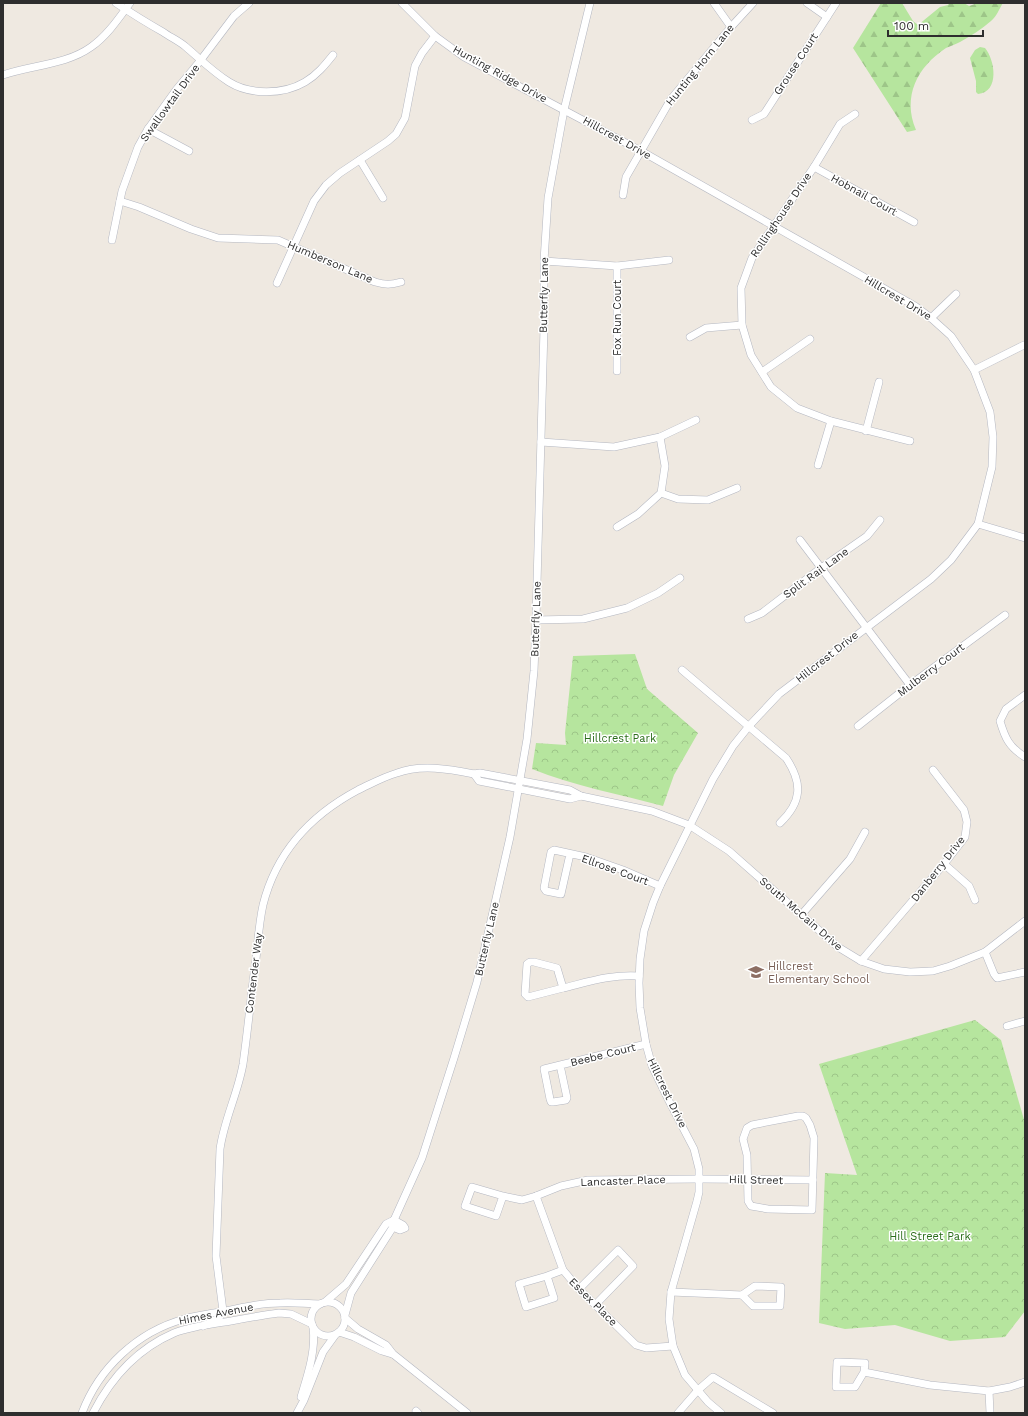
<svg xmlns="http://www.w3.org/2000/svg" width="1028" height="1416" font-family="'Work Sans',sans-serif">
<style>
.forest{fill:url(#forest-firs)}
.park{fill:url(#park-crowns)}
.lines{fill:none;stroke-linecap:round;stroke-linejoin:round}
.minor-casing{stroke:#b4b7c1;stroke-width:8}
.minor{stroke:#fff;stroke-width:7}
.labels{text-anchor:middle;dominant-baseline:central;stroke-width:3;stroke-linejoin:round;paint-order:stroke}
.street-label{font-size:11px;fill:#2e2e2e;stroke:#fff}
.park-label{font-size:11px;fill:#2c6e1b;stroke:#fff}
.education-label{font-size:11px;fill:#785e54;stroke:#fff;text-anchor:start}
</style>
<defs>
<pattern id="forest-firs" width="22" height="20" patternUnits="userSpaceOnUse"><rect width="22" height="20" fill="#b6e59e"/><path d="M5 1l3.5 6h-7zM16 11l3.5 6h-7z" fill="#9dc588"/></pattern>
<pattern id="park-crowns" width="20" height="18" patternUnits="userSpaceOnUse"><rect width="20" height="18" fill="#b6e59e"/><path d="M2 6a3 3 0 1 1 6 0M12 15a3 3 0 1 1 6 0" fill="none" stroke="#9dc588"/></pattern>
</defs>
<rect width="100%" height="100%" fill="#efe9e1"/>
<g class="forest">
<path d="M881,3H902L913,21L918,25L940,7L948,5L949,3H964L969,6L978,3H1003C999,9 997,16 991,21C982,29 971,36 960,42C956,44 951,46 946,48C917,67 902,97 916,130L907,132L853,48Z"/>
<path d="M980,47L985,48C995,60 1000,92 978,94L976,92V81L970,58L975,50Z"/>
</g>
<g class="park">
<path d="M635,654L647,689L698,733L674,775L663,806C619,794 574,786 532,769L536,743L566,745L565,733L573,656Z"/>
<polygon points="975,1020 1001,1040 1025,1123 1025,1311 1005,1337 950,1341 895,1325 845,1329 819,1323 825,1173 857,1175 819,1064"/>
</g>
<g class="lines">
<g class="minor-casing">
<g id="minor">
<path d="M116,3C131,13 147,23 163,32C170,37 179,41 186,47C200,59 213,72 229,82C250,95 283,95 305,82C317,75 325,65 333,55"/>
<polyline points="402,3 435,36 464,57 641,151 915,306 931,318 951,336 974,370 990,412 993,437 992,467 978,524 951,560 931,579 779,694 749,726 733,746 713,779 660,886 653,903 644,931 640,959 639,983 640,1008 646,1044 652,1066 669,1101 694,1149 699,1169 699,1192 697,1201 671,1292 669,1319 673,1346 685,1375 708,1402 721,1413"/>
<polyline points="714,3 731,27"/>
<polyline points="807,3 827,17"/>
<path d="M3,75C31,65 66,65 91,47C107,36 119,18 130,3"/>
<polyline points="855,114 840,124 814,167 752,258 741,288 742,325 751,355 771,387 797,408 831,421 910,441"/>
<polyline points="752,120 764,114 836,3"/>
<polyline points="148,129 189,151"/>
<polyline points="360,160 383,198"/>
<polyline points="814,167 914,222"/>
<polyline points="623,195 626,177 671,99 731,27 753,3"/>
<path d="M120,201L139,207L191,229L218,238L278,240L375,282C385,285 391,285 401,282"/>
<polyline points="112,240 122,191 138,147 148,129 176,90 200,61 234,16 249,3"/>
<polyline points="544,261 617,266 669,260"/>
<polyline points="617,266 617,371"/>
<polyline points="277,283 314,201 326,185 340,173 388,141 396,134 405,118 415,66 422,53 435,36"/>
<polyline points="931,318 956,294"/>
<polyline points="690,337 706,328 742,325"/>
<polyline points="974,370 1024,345"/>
<polyline points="762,372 810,339"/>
<polyline points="866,431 879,382"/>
<polyline points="541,442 614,447 660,437 696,420"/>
<polyline points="818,465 831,421"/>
<polyline points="661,493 678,499 708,500 737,488"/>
<polyline points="978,524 1025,538"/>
<polyline points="617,527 638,514 661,493 665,466 660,437"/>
<polyline points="800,540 910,685"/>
<polyline points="748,619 762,613 821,568 867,536 880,520"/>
<polyline points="536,620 583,619 627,608 658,593 680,578"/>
<path d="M682,670L786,758C803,783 802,802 780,823"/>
<path d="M1025,695L1006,709L1000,721C1005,738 1009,747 1025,757"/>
<polyline points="858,726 910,685 1005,615"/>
<polyline points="474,774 479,781 570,799 581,796"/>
<polyline points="570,854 561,894 546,891 544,888 551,852 554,850 586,857 623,870 660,886"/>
<polyline points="944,864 969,886 975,900"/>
<polyline points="802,914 850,859 865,832"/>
<polyline points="985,952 994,974 997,978 1025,972"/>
<polyline points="861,961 944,864 965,837 967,822 964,810 933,770"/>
<polygon points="530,962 534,962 557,968 563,988 528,997 525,994 527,964"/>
<path d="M563,988C588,982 612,974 639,976"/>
<polyline points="1007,1026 1025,1021"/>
<polyline points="560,1065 567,1098 566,1100 553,1102 551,1102 550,1099 544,1069 646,1044"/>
<polygon points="798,1116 803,1116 806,1118 810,1125 814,1138 812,1210 768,1209 751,1206 748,1201 747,1155 743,1139 747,1128 752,1125"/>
<polyline points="503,1196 472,1187 465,1206 496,1216 503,1196 522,1200 536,1196 561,1186 588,1180 699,1179 813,1180"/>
<polyline points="536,1196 563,1270 579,1289 636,1345 646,1348 673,1346"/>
<polyline points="393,1227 400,1230 405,1228 403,1225 394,1220"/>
<polyline points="547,1276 519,1284 526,1307 554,1298 547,1276 563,1270"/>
<polygon points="755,1286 781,1287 780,1306 753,1306 742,1295"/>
<polyline points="579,1289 618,1250 633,1266 596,1304"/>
<polyline points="671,1292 742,1295"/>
<circle cx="328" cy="1319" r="17"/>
<polyline points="325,1302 346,1284 386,1224 394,1220"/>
<polyline points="345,1315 351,1293 393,1227 394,1220 422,1158 454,1058 477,982 510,837 527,739 534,671 536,620 544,328 544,261 548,198 564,110 590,3"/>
<polyline points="345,1318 358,1329 386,1345 393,1354 467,1413"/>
<path d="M203,1326L219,1318L223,1311L216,1256L220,1149C224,1120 238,1093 243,1064C248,1029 251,994 256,959C258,941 259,923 263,905C276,853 311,815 358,790C371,784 383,777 397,773C421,764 449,769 474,774L480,773L570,790L581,796L652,811L689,825L729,851L838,947L861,961L884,969L910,972L933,971L950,966L985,952L1025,921"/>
<polyline points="339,1332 354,1337 382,1351 392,1354"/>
<polyline points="864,1372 855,1387 836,1387 837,1362 865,1363 864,1372 930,1385 989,1391 1010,1387 1025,1382"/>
<polyline points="989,1391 990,1413"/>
<path d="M301,1397C308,1374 316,1351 313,1327"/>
<polyline points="416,1411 418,1413"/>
<path d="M82,1413C99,1368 137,1332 184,1319C197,1315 212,1313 226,1311C243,1307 262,1303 280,1303C294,1302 306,1304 320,1304"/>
<path d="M93,1413C111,1378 137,1349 174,1333C192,1326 212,1324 231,1321C247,1318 263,1315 279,1313L291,1314L312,1324"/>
<polyline points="297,1413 304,1400 323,1352 336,1334"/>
<polyline points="678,1413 698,1390 713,1377 773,1413"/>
</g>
</g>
<use href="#minor" class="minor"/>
</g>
<defs>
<g id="school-bare" transform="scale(1.2)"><path d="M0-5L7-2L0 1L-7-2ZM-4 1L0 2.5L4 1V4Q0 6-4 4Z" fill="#8d6e63" stroke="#fff" stroke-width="2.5" paint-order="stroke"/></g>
</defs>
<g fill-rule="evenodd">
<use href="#school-bare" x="756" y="972"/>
</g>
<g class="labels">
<g class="street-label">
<text transform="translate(796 64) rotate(-57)">Grouse Court</text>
<text transform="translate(700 65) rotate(-51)">Hunting Horn Lane</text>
<text transform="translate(500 74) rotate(29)">Hunting Ridge Drive</text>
<text transform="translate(170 103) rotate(-54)">Swallowtail Drive</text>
<text transform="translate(617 138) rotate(29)">Hillcrest Drive</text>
<text transform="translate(864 195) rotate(29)">Hobnail Court</text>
<text transform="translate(781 215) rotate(-56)">Rollinghouse Drive</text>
<text transform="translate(330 262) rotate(23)">Humberson Lane</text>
<text transform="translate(544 295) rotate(-89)">Butterfly Lane</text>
<text transform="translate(898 298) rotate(31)">Hillcrest Drive</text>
<text transform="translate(617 318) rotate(-90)">Fox Run Court</text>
<text transform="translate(816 573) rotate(-36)">Split Rail Lane</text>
<text transform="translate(536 619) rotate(-88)">Butterfly Lane</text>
<text transform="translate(827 657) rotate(-38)">Hillcrest Drive</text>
<text transform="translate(931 670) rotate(-37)">Mulberry Court</text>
<text transform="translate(938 869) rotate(-52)">Danberry Drive</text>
<text transform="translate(615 870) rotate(20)">Ellrose Court</text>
<text transform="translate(801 914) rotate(41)">South McCain Drive</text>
<text transform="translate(487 939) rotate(-77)">Butterfly Lane</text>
<text transform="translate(254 973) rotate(-83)">Contender Way</text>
<text transform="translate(603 1055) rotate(-14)">Beebe Court</text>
<text transform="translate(667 1093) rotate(64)">Hillcrest Drive</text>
<text transform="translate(756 1180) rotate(1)">Hill Street</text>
<text transform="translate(623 1181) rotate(-2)">Lancaster Place</text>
<text transform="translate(593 1302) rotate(45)">Essex Place</text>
<text transform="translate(216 1314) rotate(-11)">Himes Avenue</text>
</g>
<g class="park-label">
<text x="620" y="738">Hillcrest Park</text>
<text x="930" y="1236">Hill Street Park</text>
</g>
<g class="education-label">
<text x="768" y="966">Hillcrest<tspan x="768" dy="13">Elementary School</tspan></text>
</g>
</g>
<rect width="1028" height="1416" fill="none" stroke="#2e2e2e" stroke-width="8"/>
<path d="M888 30v6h95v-6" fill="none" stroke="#2e2e2e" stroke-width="2"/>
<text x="894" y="30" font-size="12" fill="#2e2e2e" stroke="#ffffff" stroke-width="3" paint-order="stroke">100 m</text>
</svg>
